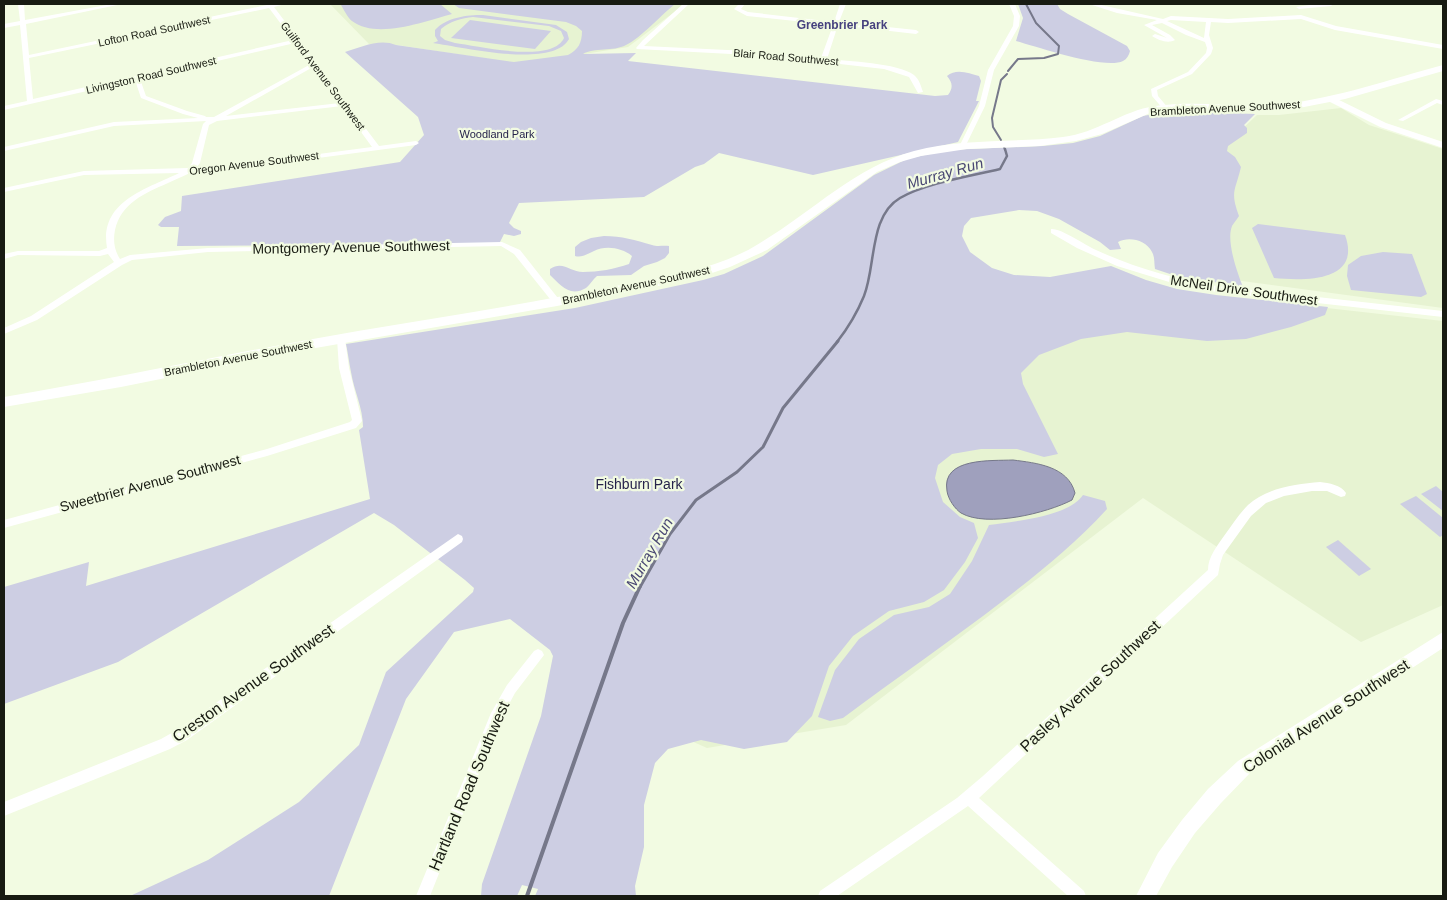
<svg xmlns="http://www.w3.org/2000/svg" width="1447" height="900" font-family="Helvetica,sans-serif">
<style>
.built{fill:#e7f3d2}
.green{fill:#cdcee3;fill-rule:evenodd}
.water{fill:#9fa0bd;stroke:#76788a}
.lines{fill:none;stroke-linecap:round;stroke-linejoin:round}
.stream-far3{stroke:#76788a;stroke-width:2}
.stream-far2{stroke:#76788a;stroke-width:2.5}
.stream-far1{stroke:#76788a;stroke-width:3}
.stream{stroke:#76788a;stroke-width:4}
.street{fill:#fff;fill-rule:evenodd}
.secondary{fill:#fff;fill-rule:evenodd}
.primary{fill:#fff;fill-rule:evenodd}
.labels{text-anchor:middle;dominant-baseline:central;stroke-width:4.5;stroke-linejoin:round;paint-order:stroke}
.far-street-label{font-size:11px;fill:#181b12;stroke:#f2fbe2}
.far-park-label{font-size:11px;fill:#26234b;stroke:#f2fbe2}
.far-neighbourhood-label{font-size:12px;font-weight:bold;fill:#46417e;stroke:#f2fbe2}
.street-label{font-size:14px;fill:#181b12;stroke:#f2fbe2}
.park-label{font-size:14px;fill:#26234b;stroke:#f2fbe2}
.water-label{font-size:15px;font-style:italic;fill:#494773;stroke:#f2fbe2}
.near-street-label{font-size:16px;fill:#181b12;stroke:#f2fbe2}
</style>
<rect width="100%" height="100%" fill="#f2fbe2"/>
<g class="built">
<polygon points="330,4 685,4 628,47 521,64 397,45 369,44"/>
<polygon points="1341,108 1369,125 1443,149 1443,308 1242,281 1129,236 1257,115 1279,115"/>
<polygon points="1282,303 1443,321 1443,605 1361,642 1143,498 846,725 707,748 671,732 1074,313"/>
</g>
<g class="green">
<path d="M347,4H440L452,14C425,21 377,40 352,21C348,18 344,10 341,5Z"/>
<path d="M453,4H675C661,15 641,38 626,45C613,52 594,47 583,54L636,53L628,61L935,96L948,95C953,88 953,83 947,76C956,68 969,73 979,76L981,81L976,101H979L958,142L813,175L719,153L704,164L695,167L644,197L519,203L509,223L514,228L521,231V234L514,236L504,234L499,244L177,246L179,227H161L158,225L165,217L181,211L182,196L400,162L424,135L418,117L345,52C361,47 380,38 396,45L514,62L568,55C578,50 582,43 582,31L576,26L566,22L459,8Z"/>
<path d="M1018,4H1057L1060,9L1068,14L1127,46L1130,51C1129,55 1127,59 1123,61C1105,70 1038,47 1016,41L1023,18Z"/>
<path d="M483,15L556,25L567,32L569,39C553,69 461,47 433,43L438,41L435,36V30C447,17 467,15 483,15ZM473,17L549,26L561,31L564,38C552,64 478,46 455,43L445,40L440,36L441,29C450,21 462,18 473,17Z"/>
<polygon points="470,20 551,31 535,49 451,38"/>
<path d="M1169,111L1255,114L1244,125L1247,128V133L1228,146L1227,151L1235,157L1241,167C1235,192 1230,191 1239,216C1237,219 1234,223 1232,226C1226,241 1237,272 1243,287L1173,275L1155,269C1154,263 1155,257 1152,252C1146,240 1129,236 1118,242L1121,249L1110,250L1100,242L1059,219L1037,211L1019,210L971,218L964,226L962,236L970,252L992,268L1014,275L1050,277L1111,266L1146,280L1177,289L1216,295L1328,307L1325,315L1291,327L1246,339L1207,341L1127,332L1081,339L1039,355L1021,373L1023,384L1058,454L1044,457L1017,449H981L952,454L938,465L935,478L943,502L960,517L974,523L978,538L965,562L944,590L924,602L889,611L853,636L829,666L812,716L787,742L744,749L701,740L668,749L655,763L644,805V847L635,886L636,896H535L538,889L522,885L517,896H481L482,884L541,716L553,656L550,650L510,619L454,632L406,699L329,896H130L208,860L299,802L359,745L386,672L473,592L474,588L465,580L394,525L374,513L118,662L4,704V587L89,562L86,586L370,499L359,430L363,427C363,408 354,391 351,372C349,363 348,353 346,344L575,308L703,280L724,274L763,256L874,175L907,159L947,150L1043,146L1073,143L1100,136L1143,116Z"/>
<path d="M1258,224L1345,235C1362,282 1305,281 1274,278L1252,228Z"/>
<path d="M604,236C622,236 635,240 652,245C658,247 663,245 669,246V253L665,258L657,262L644,266L631,275L597,276C593,279 590,285 586,288C569,298 560,284 550,275V269C563,260 570,272 583,272C598,272 615,269 629,264L632,256C622,248 606,245 594,251C587,254 582,258 575,256V247L581,242L591,238Z"/>
<polygon points="1383,252 1412,254 1427,294 1421,297 1351,290 1347,276 1348,265 1361,256"/>
<polygon points="1436,486 1443,492 1443,511 1421,494"/>
<path d="M1083,495L1105,501L1107,509C1076,543 1040,572 1004,600C951,641 896,678 843,718L830,721L818,717L835,670L859,639L894,615L929,607L950,594L972,561L989,525C1015,521 1068,517 1083,495Z"/>
<polygon points="1416,496 1443,518 1443,535 1440,537 1400,504"/>
<polygon points="1338,540 1371,569 1359,576 1326,547"/>
</g>
<path class="water" d="M1013,460C1036,463 1068,466 1075,493L1072,500C1047,513 987,528 961,513C955,509 948,499 947,491C941,457 992,461 1013,460Z"/>
<g class="lines">
<g class="stream-far3">
<polyline points="1008,71 1018,59 1044,58 1058,54 1059,46 1036,23 1026,4"/>
<polyline points="1001,140 993,127 992,118 1001,80 1007,74"/>
<polyline points="1004,147 1005,150"/>
</g>
<path class="stream-far2" d="M837,342C848,328 857,313 864,296C876,266 869,216 900,198C926,183 971,176 1000,169L1007,156L1005,149"/>
<polyline class="stream-far1" points="640,587 670,534 696,500 737,472 763,447 783,408 838,341"/>
<polyline class="stream" points="527,896 623,623 640,586"/>
<g class="street">
<path d="M18,4H24L25,20L112,4H122L26,24L29,55L267,5L266,4H285L274,7L379,146L416,141L419,143L416,145L213,172C206,172 196,171 190,173C183,176 175,180 168,183C145,193 121,203 115,230C113,240 114,250 120,259L130,255L208,248L502,242L520,250L561,302L560,304H554L514,254L501,246L208,252L132,260L122,265L37,320L4,334V328L31,316L114,262L108,254L100,256L18,255L4,259V254L18,251H99L107,248C99,201 147,189 179,173L84,175L4,192V188L84,171L188,168L192,163L203,124L206,121L114,126L4,151V147L114,122L198,118L183,114L141,98L135,80L4,110V106L27,101L20,25L4,28V24L20,21ZM269,8L293,40L33,99L29,58ZM295,43L311,64L214,117H206L205,116L187,111L146,96L140,79ZM313,67L340,103L226,116ZM342,106L372,147L213,168H196L200,163L209,125L217,121Z"/>
<path d="M683,4H689L644,46L769,52L821,58L833,25L747,16L734,9L739,4H745L741,9L748,12L834,22L840,4H846L839,22L916,30L919,32L916,34L838,25L827,59C847,61 898,63 914,75C919,79 921,86 923,92L918,93L909,77L884,69L769,56L637,49L636,48L643,40Z"/>
<polygon points="1009,4 1015,4 1020,16 1019,26 994,70 985,106 966,145 961,146 960,145 979,106 988,70 1013,26 1014,16"/>
<path d="M1089,4H1097L1163,19L1171,16L1228,19L1301,15L1336,26L1443,45V49L1335,30L1301,19L1228,23L1211,22L1209,35L1213,48L1211,54L1192,74L1157,90L1158,96L1169,109L1166,111L1164,110L1152,96L1151,89L1188,72L1206,53L1207,48L1205,42L1186,35L1162,23L1152,25L1170,35L1175,40C1168,44 1158,40 1152,36L1155,34L1167,38L1144,25L1157,20L1117,13ZM1171,20L1206,22L1204,38L1167,21Z"/>
<polygon points="1316,4 1334,4 1331,6 1299,9 1296,7"/>
<polygon points="1436,99 1443,101 1443,105 1437,103 1403,121 1398,120"/>
<path d="M1051,229C1061,228 1085,245 1096,250C1135,268 1175,279 1217,286L1443,311V317L1217,292L1179,285L1117,266L1077,248L1051,233Z"/>
<polygon points="341,336 345,339 349,368 362,421 356,428 267,456 4,528 4,520 267,449 350,422 352,420 339,368 337,339"/>
<path d="M1320,482C1329,483 1341,485 1346,493L1345,496L1341,497L1327,491H1312L1284,496L1266,503L1251,516L1223,555L1220,564L1218,575L979,798L1084,891L1086,896H1068L968,806L837,896H818L820,891L957,798L983,776L1208,570C1208,557 1217,546 1224,536C1232,525 1239,514 1248,505C1266,488 1296,484 1320,482Z"/>
<polygon points="458,534 462,536 463,539 462,542 187,740 170,749 4,816 4,802 161,739 177,730"/>
<polygon points="538,649 542,651 544,655 515,693 500,721 430,896 416,896 491,713 507,685 534,651"/>
</g>
<g class="secondary">
<polygon points="1333,97 1386,123 1443,142 1443,148 1380,127 1330,102 1329,100"/>
<polygon points="1443,632 1443,648 1250,773 1221,803 1195,833 1172,867 1156,896 1136,896 1158,853 1182,820 1208,789 1238,761"/>
</g>
<path class="primary" d="M1443,65V71L1345,99L1299,108L1262,111L1182,110L1150,113L1102,134L1076,141L1040,146L967,149L921,156L900,162L877,172L767,250L730,267L697,278L557,306L304,350L121,387L4,407V397C123,377 240,351 358,331C442,317 526,304 610,287C637,282 665,278 691,271C714,265 740,256 760,243C812,212 855,167 914,151C962,138 1014,143 1063,137C1097,133 1122,111 1155,106C1197,100 1240,108 1283,104C1338,98 1390,79 1443,65Z"/>
</g>
<g class="labels">
<g class="far-street-label">
<text transform="translate(154 31) rotate(-12)">Lofton Road Southwest</text>
<text transform="translate(786 57) rotate(5)">Blair Road Southwest</text>
<text transform="translate(151 75) rotate(-13)">Livingston Road Southwest</text>
<text transform="translate(323 76) rotate(53)">Guilford Avenue Southwest</text>
<text transform="translate(1225 108) rotate(-3)">Brambleton Avenue Southwest</text>
<text transform="translate(254 163) rotate(-7)">Oregon Avenue Southwest</text>
<text transform="translate(636 285) rotate(-12)">Brambleton Avenue Southwest</text>
<text transform="translate(238 358) rotate(-11)">Brambleton Avenue Southwest</text>
</g>
<g class="far-park-label">
<text x="497" y="134">Woodland Park</text>
</g>
<g class="far-neighbourhood-label">
<text x="842" y="25">Greenbrier Park</text>
</g>
<g class="street-label">
<text transform="translate(351 247) rotate(-1)">Montgomery Avenue Southwest</text>
<text transform="translate(1244 290) rotate(8)">McNeil Drive Southwest</text>
<text transform="translate(150 483) rotate(-15)">Sweetbrier Avenue Southwest</text>
</g>
<g class="park-label">
<text x="639" y="484">Fishburn Park</text>
</g>
<g class="water-label">
<text transform="translate(945 173) rotate(-16)">Murray Run</text>
<text transform="translate(649 553) rotate(-60)">Murray Run</text>
</g>
<g class="near-street-label">
<text transform="translate(253 683) rotate(-35)">Creston Avenue Southwest</text>
<text transform="translate(1090 686) rotate(-43)">Pasley Avenue Southwest</text>
<text transform="translate(1326 716) rotate(-33)">Colonial Avenue Southwest</text>
<text transform="translate(469 786) rotate(-67)">Hartland Road Southwest</text>
</g>
</g>
<rect width="1447" height="900" fill="none" stroke="#181b12" stroke-width="10"/>
</svg>
